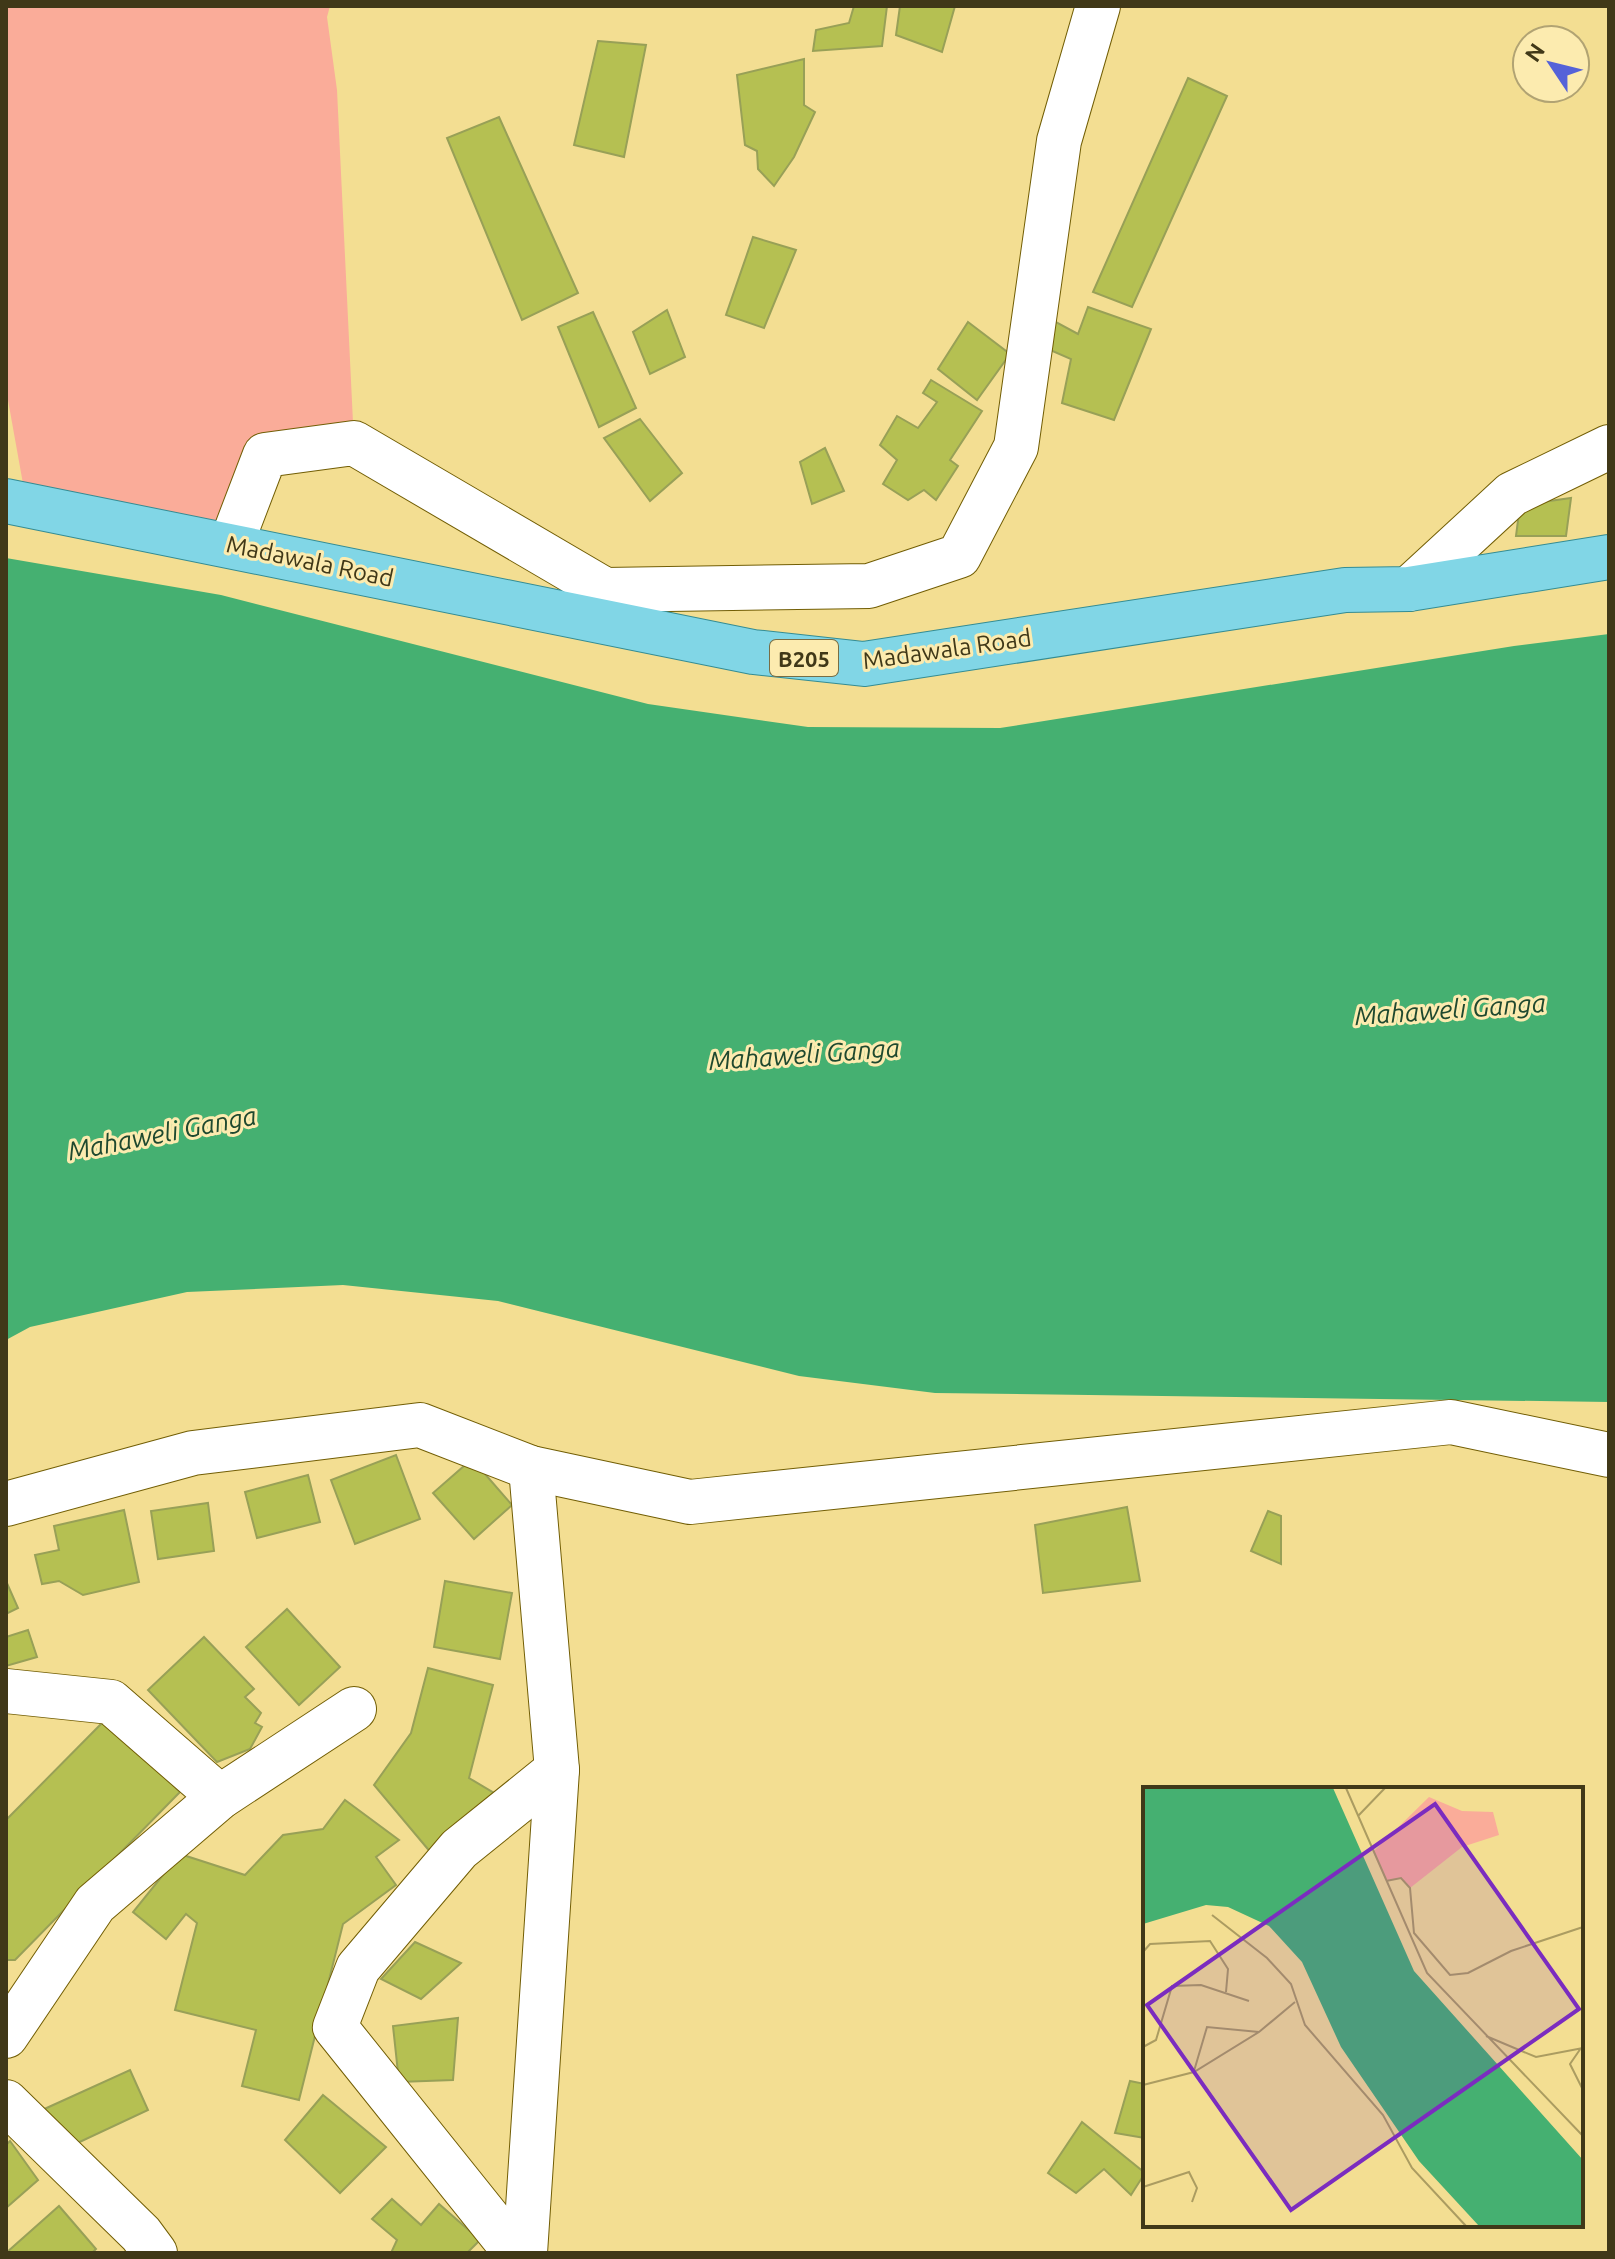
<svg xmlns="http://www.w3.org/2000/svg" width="1615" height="2259" font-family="Ubuntu,sans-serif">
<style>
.green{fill:#faac99}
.water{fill:#45b071}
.building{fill:#b5c052;stroke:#98a057;stroke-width:2}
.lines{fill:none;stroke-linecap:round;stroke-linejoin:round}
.minor-casing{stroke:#725e05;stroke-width:46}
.major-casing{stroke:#348c93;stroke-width:46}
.minor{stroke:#fff;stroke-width:44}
.major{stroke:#81d6e6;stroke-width:44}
.labels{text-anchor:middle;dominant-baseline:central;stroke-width:6;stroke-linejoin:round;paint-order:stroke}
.shield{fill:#fcebaf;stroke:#786e45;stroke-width:2}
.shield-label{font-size:22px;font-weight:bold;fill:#403818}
.street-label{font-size:24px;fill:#403818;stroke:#fcebaf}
.water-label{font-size:26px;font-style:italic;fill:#1f492f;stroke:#fcebaf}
.inset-road{fill:none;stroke:#ab9c61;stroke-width:2}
.view{fill:#7b2cbf;fill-opacity:0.15;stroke:#7b2cbf;stroke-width:4}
.inset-edge{fill:none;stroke:#403818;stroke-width:4}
</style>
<rect width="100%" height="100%" fill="#f3de92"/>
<polygon class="green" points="6,6 330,6 327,17 337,90 354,443 265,455 231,544 27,506 6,389"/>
<polygon class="water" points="6,558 221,595 648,704 808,727 1000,728 1514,646 1609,634 1609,1402 935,1393 799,1376 498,1301 343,1285 187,1292 30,1327 6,1340"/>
<g class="building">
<polygon points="854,6 887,6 882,46 813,51 816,30 849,23"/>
<polygon points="900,6 955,6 942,52 896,35"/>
<polygon points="598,41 646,45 624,157 574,145"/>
<polygon points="804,59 804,105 815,112 794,157 774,186 758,169 757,151 745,145 737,75"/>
<polygon points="1188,78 1227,96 1132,307 1093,292"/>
<polygon points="499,117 578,293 522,320 447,138"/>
<polygon points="753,237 796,250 764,328 726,315"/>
<polygon points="1088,307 1151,329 1114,420 1062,403 1071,359 1041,346 1056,322 1078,334"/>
<polygon points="667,310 685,357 650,374 633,332"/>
<polygon points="593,312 636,408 599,427 558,327"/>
<polygon points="968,322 1010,354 977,400 938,369"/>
<polygon points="931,380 982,411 950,460 958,466 936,500 924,490 908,500 883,484 897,460 880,445 897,416 918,428 937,402 923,393"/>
<polygon points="640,419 682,473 650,501 604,438"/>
<polygon points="825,448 844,491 812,504 800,462"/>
<polygon points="1571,498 1566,536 1516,536 1520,505"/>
<polygon points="396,1455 420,1519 355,1544 331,1480"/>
<polygon points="472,1459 512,1505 474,1539 433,1493"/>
<polygon points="308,1475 320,1522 257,1538 245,1492"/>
<polygon points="208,1503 214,1551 158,1559 151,1511"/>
<polygon points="1127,1507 1140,1581 1043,1593 1035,1525"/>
<polygon points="124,1510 139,1582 83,1595 59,1581 42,1584 35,1555 59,1550 54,1526"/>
<polygon points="1268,1511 1281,1516 1281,1564 1251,1551"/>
<polygon points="6,1581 18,1608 6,1614"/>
<polygon points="445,1581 512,1593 500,1659 434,1647"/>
<polygon points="287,1609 340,1667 299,1705 246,1647"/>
<polygon points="28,1630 37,1657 6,1666 6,1637"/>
<polygon points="204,1637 254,1689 245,1697 261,1713 255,1723 262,1727 250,1749 217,1762 148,1690"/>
<polygon points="428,1668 493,1685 469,1778 499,1796 432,1854 374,1785 411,1733"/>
<polygon points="106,1719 180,1792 15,1960 6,1960 6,1820"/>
<polygon points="345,1800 399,1840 376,1857 396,1885 343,1924 299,2100 242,2086 256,2030 175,2010 197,1923 186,1914 166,1939 133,1912 180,1854 245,1875 283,1835 323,1829"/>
<polygon points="415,1942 461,1963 421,1999 381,1979"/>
<polygon points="458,2018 453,2080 399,2082 393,2026"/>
<polygon points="130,2070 148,2110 69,2147 40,2111"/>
<polygon points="1130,2081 1145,2084 1145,2138 1115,2133"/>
<polygon points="323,2095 386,2147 340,2193 285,2140"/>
<polygon points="1082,2122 1145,2173 1131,2195 1104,2169 1076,2193 1048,2173"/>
<polygon points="10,2141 38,2180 6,2208 6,2145"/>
<polygon points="392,2199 421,2225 439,2204 480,2240 467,2253 391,2253 397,2240 372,2219"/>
<polygon points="59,2206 96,2249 92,2253 6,2253"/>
</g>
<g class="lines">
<g class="minor-casing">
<g id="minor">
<polyline points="231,544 265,455 354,443 605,590 869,586 959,556 1016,447 1059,141 1098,6"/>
<polyline points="1409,589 1512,494 1609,447"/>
<polyline points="6,1504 193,1453 420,1425 531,1468 690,1502 1451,1422 1609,1455"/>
<polyline points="6,1691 111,1702 220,1797"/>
<polyline points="6,2036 95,1904 220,1797 354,1709"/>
<polyline points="6,2102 141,2234 155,2253"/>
<polyline points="516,2253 335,2027 358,1968 459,1849 557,1770"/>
<polyline points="525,2253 557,1770 531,1468"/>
</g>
</g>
<g class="major-casing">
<polyline id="major" points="6,501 753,652 864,664 1345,590 1409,589 1609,557"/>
</g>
<use href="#minor" class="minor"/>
<use href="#major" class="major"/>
</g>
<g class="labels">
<rect class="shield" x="770" y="640" width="68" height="36" rx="6"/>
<g class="shield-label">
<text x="804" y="658">B205</text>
</g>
<g class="street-label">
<text transform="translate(310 561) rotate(12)">Madawala Road</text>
<text transform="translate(947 649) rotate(-8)">Madawala Road</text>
</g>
<g class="water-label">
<text transform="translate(1450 1009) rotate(-4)">Mahaweli Ganga</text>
<text transform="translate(804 1054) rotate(-4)">Mahaweli Ganga</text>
<text transform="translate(162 1133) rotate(-11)">Mahaweli Ganga</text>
</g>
</g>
<g transform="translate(1143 1787)">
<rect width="440" height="440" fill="#f3de92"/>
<path d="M286,10L319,24L350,25L356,48L319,60L267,101L257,91L243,94L230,65Z" fill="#faac99"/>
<path d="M0,1H190L271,184L440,373V439H336L276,374L198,260L159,175L126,139L85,120L63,118L0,137Z" fill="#45b071"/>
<path class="inset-road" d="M203,1L284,186L440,349M215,29L242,1M243,94L258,91L267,101L271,146L307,188L325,186L368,164L440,140M69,128L124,171L148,197L162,238L240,328L269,381L323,439M0,165L7,157L67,154L85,182L83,205M343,249L393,270L440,261M0,260L13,253L29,199L58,198L106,214M438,261L427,277L440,303M51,284L64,240L116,245M0,298L51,285L116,245L152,215M0,400L46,385L54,401L49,415"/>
<path class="view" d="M292,17L436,222L148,423L4,218Z"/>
<rect width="440" height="440" class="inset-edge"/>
</g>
<rect width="1615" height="2259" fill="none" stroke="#403818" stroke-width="16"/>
<g transform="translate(1551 64) rotate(305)"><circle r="38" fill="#fcebaf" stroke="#b1a373" stroke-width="2"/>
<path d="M0-6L14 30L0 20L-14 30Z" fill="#5562d8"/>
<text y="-12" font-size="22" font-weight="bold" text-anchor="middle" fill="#403818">N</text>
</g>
</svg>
